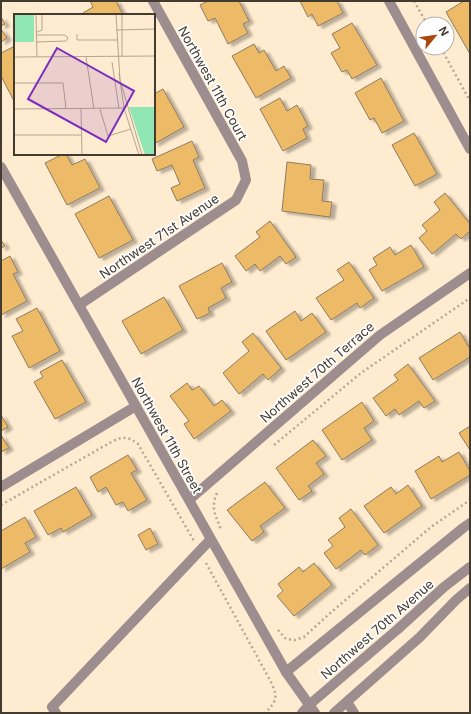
<svg xmlns="http://www.w3.org/2000/svg" width="471" height="714" font-family="Inter,sans-serif">
<style>
.building{fill:#edba68;stroke:#8c7b61;filter:url(#shadow)}
.lines{fill:none;stroke-linecap:round;stroke-linejoin:round}
.path{stroke:#b6a892;stroke-width:2.5;stroke-dasharray:2 3;stroke-linecap:butt}
.minor{stroke:#9d8d8e;stroke-width:10}
.labels{text-anchor:middle;dominant-baseline:central;stroke-width:3.5;stroke-linejoin:round;paint-order:stroke}
.street-label{font-size:13px;fill:#433b30;stroke:#fff}
.inset-road{fill:none;stroke:#b4a590;stroke-width:1}
.view{fill:#7b2cbf;fill-opacity:0.15;stroke:#7b2cbf;stroke-width:2}
.inset-edge{fill:none;stroke:#433b30;stroke-width:2}
</style>
<defs>
<filter id="shadow"><feDropShadow dx="4.5" dy="2.5" stdDeviation="1" flood-color="#0004"/></filter>
</defs>
<rect width="100%" height="100%" fill="#ffecd0"/>
<g class="building">
<polygon points="90,1 116,1 123,15 84,15 83,13 93,7"/>
<polygon points="208,1 239,1 249,21 243,24 248,33 228,44 215,18 208,21 200,5"/>
<polygon points="300,1 337,1 343,13 318,26 312,14 308,17"/>
<polygon points="464,1 470,1 470,54 446,12"/>
<polygon points="1,17 5,24 1,26"/>
<polygon points="352,23 377,65 352,79 347,70 342,72 331,53 340,48 332,34"/>
<polygon points="1,29 7,38 1,42"/>
<polygon points="254,44 259,53 264,50 276,71 284,66 291,78 256,98 232,56"/>
<polygon points="15,46 15,101 14,101 1,76 1,53"/>
<polygon points="381,78 404,121 382,133 374,118 370,120 355,93"/>
<polygon points="163,89 184,127 154,144 154,94"/>
<polygon points="280,98 287,111 297,105 308,126 303,129 307,138 283,151 260,109"/>
<polygon points="414,133 437,174 415,186 392,145"/>
<polygon points="192,141 199,157 193,160 205,188 177,201 171,188 180,184 172,165 157,171 152,159"/>
<polygon points="63,154 66,154 72,165 85,159 100,188 67,205 45,163"/>
<polygon points="287,162 311,165 310,179 324,180 322,201 332,202 330,217 282,211"/>
<polygon points="445,193 470,224 470,231 461,239 456,234 432,254 419,238 427,231 422,225 440,210 434,202"/>
<polygon points="109,196 133,240 99,258 75,214"/>
<polygon points="270,221 296,257 286,264 280,256 260,271 255,264 246,271 235,256 260,237 256,232"/>
<polygon points="1,240 5,246 1,248"/>
<polygon points="411,245 424,267 382,291 369,270 377,265 373,258 390,247 395,255"/>
<polygon points="10,256 18,272 13,274 27,301 1,315 1,261"/>
<polygon points="349,262 374,298 360,308 357,303 331,320 316,298 344,280 337,270"/>
<polygon points="222,263 232,282 221,288 226,298 208,308 210,313 197,319 179,286"/>
<polygon points="164,297 183,330 141,354 122,321"/>
<polygon points="37,308 60,351 29,368 12,336 23,331 16,319"/>
<polygon points="295,311 301,321 312,313 326,332 286,360 266,331"/>
<polygon points="460,332 470,349 470,357 433,380 419,358"/>
<polygon points="253,333 281,368 268,380 263,374 239,394 223,373 249,351 242,342"/>
<polygon points="62,360 86,402 55,419 34,382 43,377 40,372"/>
<polygon points="408,364 435,401 424,408 419,401 399,415 395,409 386,416 373,398 398,380 394,375"/>
<polygon points="187,383 192,390 199,386 214,406 222,400 231,411 194,439 184,424 189,421 170,396"/>
<polygon points="362,402 374,421 364,428 372,440 342,460 322,430"/>
<polygon points="1,415 8,427 1,431"/>
<polygon points="470,426 470,450 459,433"/>
<polygon points="1,435 9,448 1,452"/>
<polygon points="313,440 326,456 316,463 324,474 308,486 312,491 299,500 276,468"/>
<polygon points="459,452 470,471 470,475 431,499 415,471 439,456 442,462"/>
<polygon points="128,455 137,470 131,473 147,500 128,511 123,502 116,505 106,487 98,492 90,477"/>
<polygon points="265,482 285,508 260,526 264,532 252,541 227,510"/>
<polygon points="408,485 422,506 384,533 364,506 391,487 396,494"/>
<polygon points="76,487 92,515 63,532 61,528 48,535 34,511"/>
<polygon points="351,509 378,545 365,555 361,550 336,569 324,553 333,546 328,540 345,527 339,518"/>
<polygon points="25,517 36,537 25,543 30,552 1,569 1,531"/>
<polygon points="150,528 158,544 146,550 138,535"/>
<polygon points="314,563 332,585 294,616 277,596 283,591 278,584 299,567 303,572"/>
</g>
<g class="lines">
<g class="path">
<polyline points="414,1 427,24"/>
<polyline points="441,48 470,101"/>
<polyline points="274,445 361,373 470,298"/>
<path d="M217,493C210,509 216,515 221,530"/>
<path d="M1,505L113,441C123,436 129,437 138,444L194,541"/>
<path d="M206,563L271,682C278,697 277,701 265,713"/>
<polyline points="278,630 286,639 295,640 304,637 328,615 431,527 470,500"/>
</g>
<g class="minor">
<polyline points="389,1 470,149"/>
<polyline points="1,167 286,672 315,713"/>
<polyline points="79,305 236,200 246,180 242,161 153,1"/>
<polyline points="1,487 136,406"/>
<polyline points="189,500 380,335 470,273"/>
<polyline points="286,672 463,528 470,523"/>
<polyline points="347,702 354,713"/>
<polyline points="56,713 52,707 210,540"/>
<polyline points="302,713 309,705 398,629 444,587 470,567"/>
<polyline points="334,713 420,637 456,600 470,588"/>
</g>
</g>
<g class="labels">
<g class="street-label">
<text transform="translate(213 83) rotate(61)">Northwest 11th Court</text>
<text transform="translate(159 236) rotate(-34)">Northwest 71st Avenue</text>
<text transform="translate(317 372) rotate(-41)">Northwest 70th Terrace</text>
<text transform="translate(167 435) rotate(61)">Northwest 11th Street</text>
<text transform="translate(377 629) rotate(-41)">Northwest 70th Avenue</text>
</g>
</g>
<g transform="translate(14 14)">
<rect width="141" height="141" fill="#ffecd0"/>
<path d="M0,0H20V28H0ZM115,93H141V141H131Z" fill="#90e7b4"/>
<path class="inset-road" d="M22,0L23,43M102,0L106,66L128,141M108,0V43M102,16L141,15M23,18L28,16V0M63,20V26H103M23,21H51L54,24L52,27L23,28M0,43L141,42M72,43L80,95M98,48L105,95M105,59L110,94L125,141M0,69H49L52,95M0,95L112,94M67,95L68,141M86,95L94,122L117,115M0,121H67"/>
<path class="view" d="M43,34L120,77L92,128L14,85Z"/>
<rect width="141" height="141" class="inset-edge"/>
</g>
<rect width="471" height="714" fill="none" stroke="#433b30" stroke-width="4"/>
<g transform="translate(435 36) rotate(61)"><circle r="19" fill="#ffffff" stroke="#b4b1ac"/>
<path d="M0-3L7 15L0 10L-7 15Z" fill="#aa470d"/>
<text y="-6" font-size="11" font-weight="bold" text-anchor="middle" fill="#433b30">N</text>
</g>
</svg>
